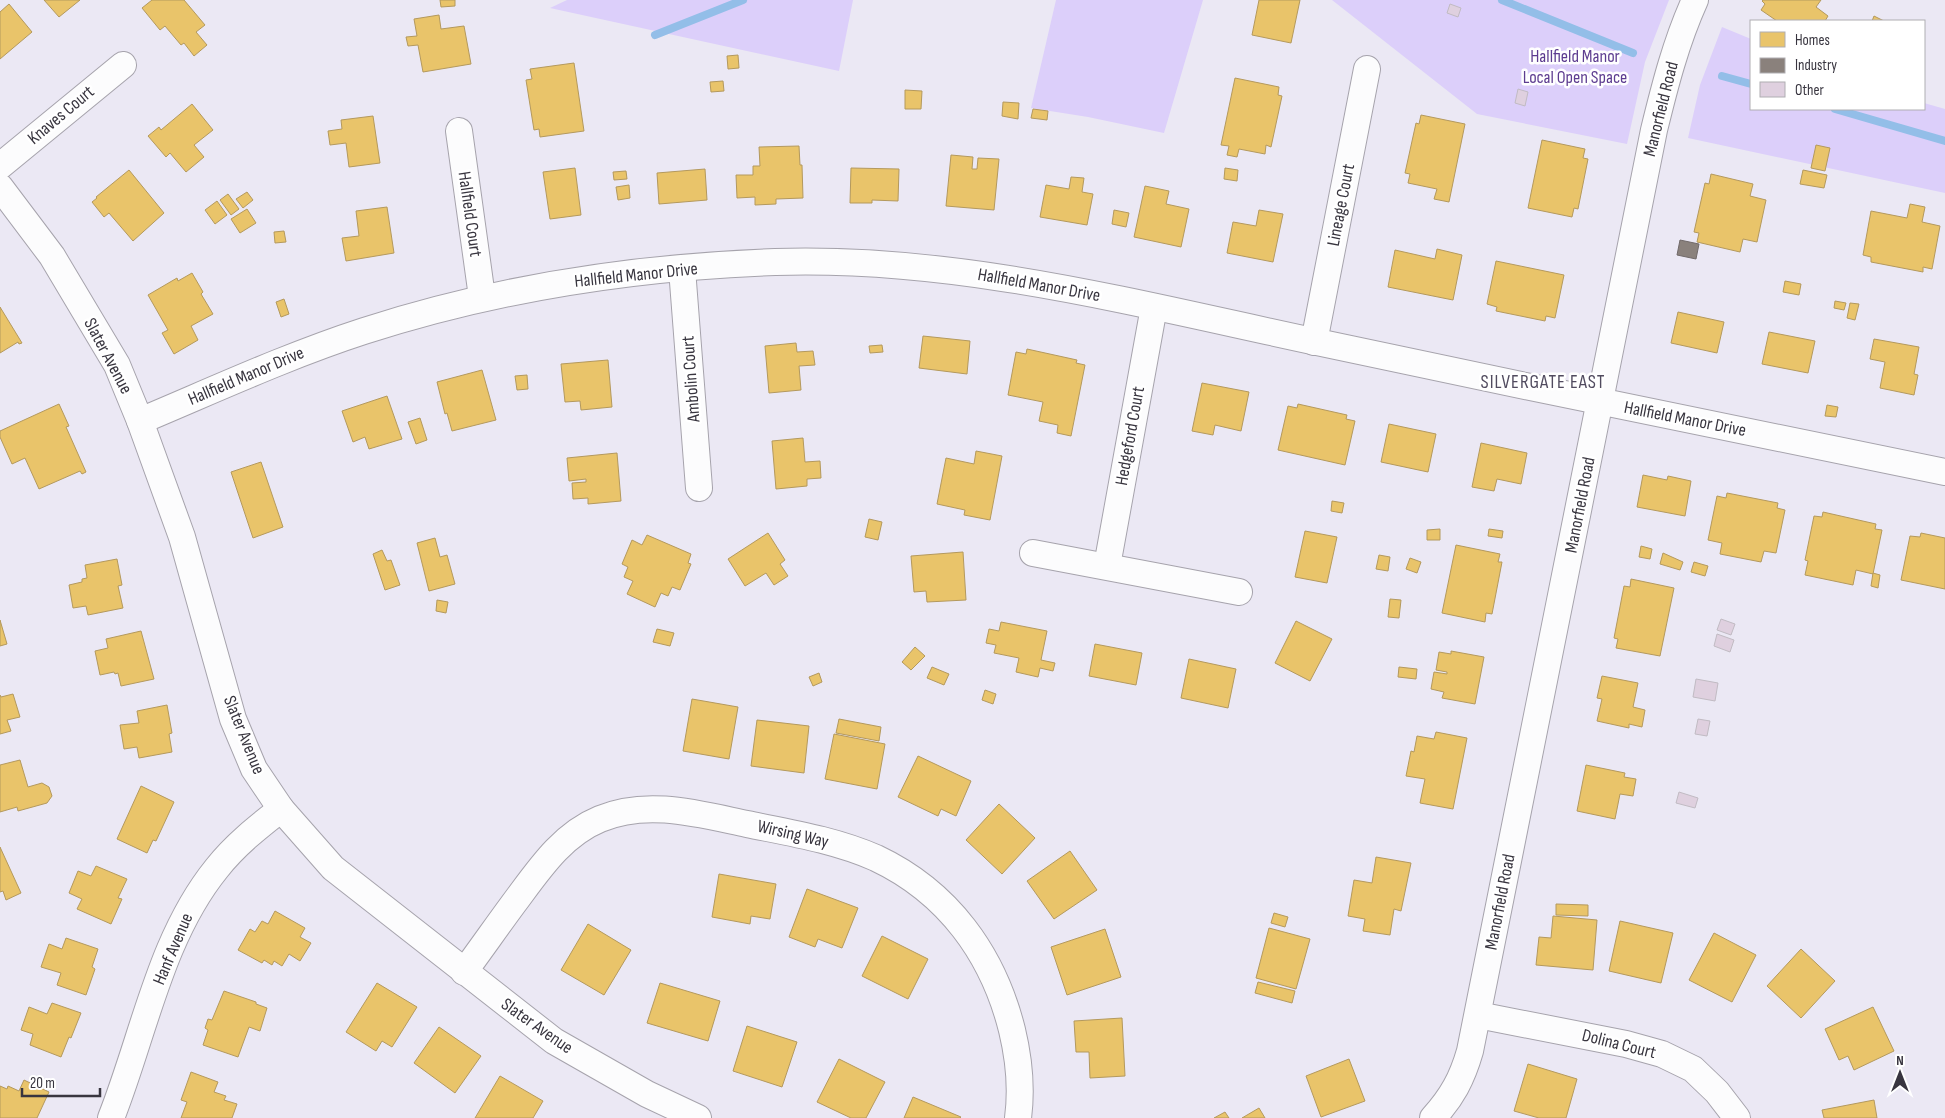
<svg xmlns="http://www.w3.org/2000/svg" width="1945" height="1118" font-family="'Sofia Sans Condensed',sans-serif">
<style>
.green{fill:#dccffa}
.homes{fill:#e9c46a;stroke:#b4995d}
.industry{fill:#8a817c;stroke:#716a6a}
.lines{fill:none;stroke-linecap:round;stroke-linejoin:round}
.stream{stroke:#93bee8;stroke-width:8}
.building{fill:#dfd0df;stroke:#c1bbc3}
.minor-casing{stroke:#a6a3ac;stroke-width:28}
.minor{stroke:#fcfcfd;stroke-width:26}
.labels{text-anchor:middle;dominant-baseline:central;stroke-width:5;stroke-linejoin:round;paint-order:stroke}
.park-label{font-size:18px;fill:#5d3c90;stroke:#fff}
.street-label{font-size:18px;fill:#38353f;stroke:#fff}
.neighbourhood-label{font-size:19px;letter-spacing:1px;fill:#514b5f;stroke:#fff}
</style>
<rect width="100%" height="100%" fill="#ebe8f4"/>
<g class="green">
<polygon points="567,0 853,0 839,71 550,8"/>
<polygon points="1056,0 1203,0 1164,133 1088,117 1031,108"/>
<polygon points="1332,0 1669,0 1645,62 1627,144 1477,114"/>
<polygon points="1722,27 1751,39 1751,109 1924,109 1924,103 1945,109 1945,193 1688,138 1700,85"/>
</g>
<g class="homes">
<polygon points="44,0 80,0 59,17"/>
<polygon points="152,0 184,0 205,25 196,32 207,45 194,56 184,43 181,45 165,26 160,30 142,8"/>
<polygon points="440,0 455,0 455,6 441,7"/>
<polygon points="1259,0 1300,0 1291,43 1252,35"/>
<polygon points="1763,0 1821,0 1816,7 1828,16 1825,21 1777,21 1761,10 1765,4 1762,1"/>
<polygon points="9,4 32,32 0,59 0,12"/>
<polygon points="439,15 441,29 464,26 471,64 423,72 418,45 408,46 406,37 417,36 414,19"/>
<polygon points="1874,16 1884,21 1872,21"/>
<polygon points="738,55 739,68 728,69 727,56"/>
<polygon points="574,63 584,131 540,137 539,129 534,130 526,80 532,79 530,69"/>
<polygon points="1235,78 1279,87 1278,95 1282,96 1271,147 1266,145 1265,154 1239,149 1237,157 1227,155 1229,146 1221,145"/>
<polygon points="723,81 724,91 711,92 710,82"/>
<polygon points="905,90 922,91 921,109 905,109"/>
<polygon points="1003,102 1019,103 1018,119 1002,116"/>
<polygon points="192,104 213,130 194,145 204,157 186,172 170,153 166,157 148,136 159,127 161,130"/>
<polygon points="1033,109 1048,111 1047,120 1031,118"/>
<polygon points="1421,115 1465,124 1449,202 1434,199 1437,189 1408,183 1410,174 1405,173 1416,123 1419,124"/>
<polygon points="373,116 380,163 349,167 346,143 330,145 328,131 342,129 341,120"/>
<polygon points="1542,140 1585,149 1583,158 1588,159 1578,209 1574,208 1572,217 1528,208"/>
<polygon points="1816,145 1830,148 1825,171 1811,168"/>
<polygon points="799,146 800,165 802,165 803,198 776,199 776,204 755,205 755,197 737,198 736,175 753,175 753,166 760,166 759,147"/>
<polygon points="951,155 973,157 972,169 977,169 978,158 999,159 994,210 946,206"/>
<polygon points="575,168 581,215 550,219 543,172"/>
<polygon points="851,168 899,169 898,201 872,200 872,203 850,203"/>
<polygon points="1225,168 1238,170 1237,181 1224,179"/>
<polygon points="705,169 707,200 659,204 657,173"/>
<polygon points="129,170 164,213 133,241 109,213 104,217 92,202 97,198 96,197"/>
<polygon points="1803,170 1827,175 1824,188 1800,184"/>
<polygon points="626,171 627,179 614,180 613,172"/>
<polygon points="1711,174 1753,184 1750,196 1766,200 1757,242 1743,239 1740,252 1697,242 1699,233 1694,232 1705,183 1709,184"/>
<polygon points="1071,177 1084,178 1082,192 1093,194 1087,225 1040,217 1046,185 1069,189"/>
<polygon points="629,185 630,198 618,200 616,187"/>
<polygon points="1145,186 1169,191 1166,204 1189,209 1181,247 1134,237"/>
<polygon points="247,192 253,200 243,208 236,199"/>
<polygon points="228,194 239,209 231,215 220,200"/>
<polygon points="217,201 227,215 215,224 205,210"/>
<polygon points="1910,204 1925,207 1922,222 1940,226 1932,269 1923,267 1923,272 1871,262 1871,257 1863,255 1871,211 1907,218"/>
<polygon points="387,207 394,253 346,261 342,238 359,236 356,211"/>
<polygon points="247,209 256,223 240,233 231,219"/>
<polygon points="1114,210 1129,213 1126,227 1112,224"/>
<polygon points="1259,210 1283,214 1273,262 1227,253 1233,222 1256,226"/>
<polygon points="284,231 286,242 275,243 274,232"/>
<polygon points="1437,249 1462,255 1453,300 1388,287 1395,250 1435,259"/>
<polygon points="1496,261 1564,275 1555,318 1546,316 1545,321 1496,311 1497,307 1487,304"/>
<polygon points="192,273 203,292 201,294 213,314 191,326 198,340 174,354 162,333 168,330 148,295 177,278 178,281"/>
<polygon points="1785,281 1801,284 1799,295 1783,292"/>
<polygon points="284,299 289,314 281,317 276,302"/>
<polygon points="1835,301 1846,303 1844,310 1834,308"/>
<polygon points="1850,303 1859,304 1855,320 1847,318"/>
<polygon points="0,307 22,343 19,344 18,342 0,353"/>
<polygon points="1678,312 1724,322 1717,353 1671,343"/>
<polygon points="1769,332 1815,341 1808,373 1762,364"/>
<polygon points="923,336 970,341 967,374 919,368"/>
<polygon points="1874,339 1919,347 1914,374 1918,375 1914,395 1880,388 1885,362 1870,359"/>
<polygon points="796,343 797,352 813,351 815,365 799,366 801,390 769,393 765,346"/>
<polygon points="882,345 883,352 870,353 869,346"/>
<polygon points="1027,349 1077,360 1076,363 1085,365 1071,436 1057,433 1058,425 1039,421 1043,402 1008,395 1016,352 1026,354"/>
<polygon points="608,360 612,407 581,410 580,401 565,402 561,364"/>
<polygon points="482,370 496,420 452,431 447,413 445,414 437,382"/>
<polygon points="527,375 528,389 517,390 515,376"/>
<polygon points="1202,383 1249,392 1241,431 1215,425 1213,435 1192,431"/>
<polygon points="387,396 402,439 369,449 365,437 353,442 342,411"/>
<polygon points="59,404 69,426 66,427 86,472 82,474 80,471 39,489 25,458 12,464 0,437 0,431"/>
<polygon points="1298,404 1347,415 1346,419 1355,421 1345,465 1278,450 1288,406 1297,408"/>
<polygon points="1827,405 1838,407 1836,417 1825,416"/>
<polygon points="420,418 427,440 416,444 408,422"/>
<polygon points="1389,424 1436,434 1428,472 1381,462"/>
<polygon points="803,438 805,462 820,461 821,478 807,479 807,486 776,489 772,441"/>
<polygon points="1481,443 1527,453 1521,484 1497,479 1494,491 1472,487"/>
<polygon points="976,451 1002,456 990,520 964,515 965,510 937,504 946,458 974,464"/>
<polygon points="617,453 621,501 588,504 588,498 573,499 572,483 586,482 586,479 569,481 567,458"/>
<polygon points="261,462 283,527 253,538 231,472"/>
<polygon points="1643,475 1667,480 1668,476 1691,481 1685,516 1637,507"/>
<polygon points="1727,493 1778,503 1777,508 1785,510 1776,553 1764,551 1761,562 1720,554 1722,543 1708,540 1717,496 1726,498"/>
<polygon points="1332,501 1344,503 1342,513 1331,511"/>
<polygon points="1823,512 1876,524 1875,529 1882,530 1873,574 1856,570 1853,585 1805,575 1808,561 1805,560 1814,516 1822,517"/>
<polygon points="869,519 882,522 878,540 865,537"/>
<polygon points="1440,529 1440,540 1427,540 1427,530"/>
<polygon points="1489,529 1503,531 1502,538 1488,536"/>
<polygon points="1305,531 1337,537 1327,583 1295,577"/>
<polygon points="768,533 785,560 780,564 788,576 774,585 766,573 745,586 728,559"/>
<polygon points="1921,533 1945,538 1945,589 1901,580 1910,536 1920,537"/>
<polygon points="647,535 691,554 688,563 691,564 680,590 672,587 668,596 661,593 655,607 627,594 633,581 624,577 628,567 622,564 632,540 642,545"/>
<polygon points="435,538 440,557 447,555 455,584 429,591 417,543"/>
<polygon points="1456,545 1500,554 1498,562 1502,562 1492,614 1486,613 1485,622 1442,613"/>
<polygon points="1641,546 1652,549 1650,559 1639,557"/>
<polygon points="382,550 387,561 391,560 400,585 385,590 373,554"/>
<polygon points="963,552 966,600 927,602 926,591 914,592 911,556"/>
<polygon points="1663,553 1683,562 1680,570 1660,564"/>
<polygon points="1379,555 1390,557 1388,571 1376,569"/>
<polygon points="1410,558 1421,562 1417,573 1406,569"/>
<polygon points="117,559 122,585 118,586 123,608 88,615 86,606 73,608 69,585 82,582 82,579 87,578 85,565"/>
<polygon points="1694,562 1708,566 1705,576 1691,572"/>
<polygon points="1873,573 1880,575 1878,588 1871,586"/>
<polygon points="1631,579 1674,588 1660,656 1616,648 1618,639 1614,638 1624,586 1630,587"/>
<polygon points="1390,599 1401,600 1399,618 1388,617"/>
<polygon points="437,600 448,602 446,613 436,611"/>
<polygon points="0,620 7,644 0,646"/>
<polygon points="1296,621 1332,639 1310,681 1275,663"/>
<polygon points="1001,622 1047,631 1041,660 1055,663 1053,671 1040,668 1038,677 1016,672 1019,658 994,653 996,645 986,643 989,629 999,631"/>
<polygon points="657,629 674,633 670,646 653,642"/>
<polygon points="141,631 154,679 121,686 118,673 115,674 114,672 100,675 95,651 108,648 106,639"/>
<polygon points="1095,644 1142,653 1136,685 1089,676"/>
<polygon points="915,647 925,656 911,670 902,662"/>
<polygon points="1451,651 1484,657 1475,704 1442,698 1444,692 1431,689 1434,672 1447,674 1447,672 1436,670 1439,652 1451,654"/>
<polygon points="1189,659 1236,669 1228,708 1181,698"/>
<polygon points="932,667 949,674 944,685 927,678"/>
<polygon points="1399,667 1417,669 1416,679 1398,677"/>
<polygon points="819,673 822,682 813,686 809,677"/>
<polygon points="1602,676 1638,683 1633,707 1645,710 1642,727 1629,724 1629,728 1597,721 1602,699 1597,698"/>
<polygon points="985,690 996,694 993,704 982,700"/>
<polygon points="13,694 20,717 7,720 11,731 0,734 0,695 1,697"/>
<polygon points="692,699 738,707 729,759 683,751"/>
<polygon points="167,705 172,733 169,734 172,752 139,758 137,747 124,749 120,725 139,723 137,711"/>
<polygon points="839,719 881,727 879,741 836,733"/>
<polygon points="757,720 809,726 804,773 751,766"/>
<polygon points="1436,732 1467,738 1453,809 1420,803 1425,779 1406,776 1411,751 1414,752 1417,736 1434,739"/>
<polygon points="834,734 885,744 877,789 825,779"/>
<polygon points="918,756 971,781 956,816 941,809 938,816 898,797"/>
<polygon points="20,760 28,787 42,783 49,787 52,796 47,803 18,811 17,807 0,812 0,765"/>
<polygon points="1586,765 1625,773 1624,777 1636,779 1633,796 1620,794 1615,819 1577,811"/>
<polygon points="141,786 174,802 156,841 153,840 147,853 117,839"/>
<polygon points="999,804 1035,838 1002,874 966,840"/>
<polygon points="0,847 21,893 6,900 3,891 0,892"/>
<polygon points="1070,851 1097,890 1054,919 1027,881"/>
<polygon points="1376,857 1411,863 1401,911 1394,909 1390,935 1363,931 1365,919 1348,916 1354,880 1372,883"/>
<polygon points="96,866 127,879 118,898 122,899 111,924 77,909 82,899 69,893 78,871 91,876"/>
<polygon points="719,874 776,884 770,919 751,916 750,924 712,917"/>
<polygon points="807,889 858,908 842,948 818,939 815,947 789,937"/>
<polygon points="1556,904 1588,905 1588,916 1556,915"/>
<polygon points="275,911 305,928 300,937 311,943 300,961 289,954 282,966 274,961 272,965 264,960 262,963 238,950 250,929 255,932 262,921 268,924"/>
<polygon points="1274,913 1288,917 1285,927 1271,923"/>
<polygon points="1553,916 1597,920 1593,970 1536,965 1539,937 1551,938"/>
<polygon points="1620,921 1673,933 1661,983 1609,971"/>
<polygon points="588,924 631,950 604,995 561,970"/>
<polygon points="1269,928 1310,939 1296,989 1256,978"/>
<polygon points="1105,929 1121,977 1067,995 1051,947"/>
<polygon points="1714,933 1756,955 1732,1002 1689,980"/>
<polygon points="882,936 928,959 908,999 862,976"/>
<polygon points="66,938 98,949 92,967 95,969 86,995 57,985 61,973 41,967 49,944 62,949"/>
<polygon points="1801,949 1835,981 1801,1018 1767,986"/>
<polygon points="1258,982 1295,991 1292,1003 1255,993"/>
<polygon points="377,983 417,1007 392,1047 382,1041 376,1051 346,1032"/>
<polygon points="660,983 720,1001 708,1041 647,1023"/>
<polygon points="224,991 256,1002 256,1004 267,1008 260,1031 249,1027 238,1057 203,1045 208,1030 205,1028 208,1019 212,1020"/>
<polygon points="52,1003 81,1013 71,1038 69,1037 61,1057 30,1045 33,1034 21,1030 29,1007 47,1014"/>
<polygon points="1873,1007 1894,1051 1854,1070 1848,1056 1839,1060 1825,1029"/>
<polygon points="1122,1018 1125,1076 1090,1078 1089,1052 1076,1052 1074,1021"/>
<polygon points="747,1026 797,1042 782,1087 733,1071"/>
<polygon points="439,1027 481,1056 455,1093 414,1063"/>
<polygon points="839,1059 885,1082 866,1118 851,1118 817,1102"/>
<polygon points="1349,1059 1365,1101 1321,1117 1306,1076"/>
<polygon points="1528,1064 1577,1079 1566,1118 1539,1118 1514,1111"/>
<polygon points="191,1072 218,1082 214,1092 226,1096 224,1100 237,1104 232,1118 181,1118 187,1102 181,1100"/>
<polygon points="500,1076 543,1101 533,1118 475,1118"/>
<polygon points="24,1080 49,1092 37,1118 0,1118 0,1086 7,1089 8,1086 19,1091"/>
<polygon points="913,1097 961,1117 960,1118 904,1118"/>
<polygon points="1874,1100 1877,1118 1824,1118 1822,1110"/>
<polygon points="1259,1108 1265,1118 1242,1118"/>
<polygon points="1225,1112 1229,1118 1214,1118"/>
</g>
<polygon class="industry" points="1680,240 1699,244 1696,259 1677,255"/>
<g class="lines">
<g class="stream">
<polyline points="1502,0 1633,53"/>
<polyline points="655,35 743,0"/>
<polyline points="1722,76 1751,84"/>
<polyline points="1835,109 1945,141"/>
</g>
</g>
<g class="building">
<polygon points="1450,4 1461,8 1458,17 1447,13"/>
<polygon points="1518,89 1528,92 1525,106 1515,103"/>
<polygon points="1721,619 1735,624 1731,635 1717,630"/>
<polygon points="1717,634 1734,640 1730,652 1714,646"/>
<polygon points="1696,679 1718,683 1715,701 1693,697"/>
<polygon points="1698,719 1710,721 1707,736 1695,734"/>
<polygon points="1679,792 1698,798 1695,808 1676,803"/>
</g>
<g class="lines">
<g class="minor-casing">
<g id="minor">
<polyline points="459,131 482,297"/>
<polyline points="0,166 123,65"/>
<polyline points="0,187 52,256 117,365 140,421 182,537 233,719 254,769 281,809 333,868 554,1041 647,1094 698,1118"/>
<polyline points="682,269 699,488"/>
<polyline points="1314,342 1367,69"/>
<path d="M140,421C214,390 287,356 364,331C497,288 636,267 775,262C959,256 1138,304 1317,342C1526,387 1735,429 1945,472"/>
<polyline points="1033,553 1239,592"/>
<polyline points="1107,566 1154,307"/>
<path d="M464,972C481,949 497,926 514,903C538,871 561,835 600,819C647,799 699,814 747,824C791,833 835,840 876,858C948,892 993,954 1012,1030C1019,1059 1022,1088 1018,1118"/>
<polyline points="1478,1015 1626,1044 1662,1054 1693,1069 1717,1092 1737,1118"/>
<path d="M111,1118C144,1035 160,938 217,868C235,845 258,827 281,809"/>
<path d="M1433,1118C1452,1097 1462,1079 1470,1051L1654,130C1665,85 1676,42 1695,0"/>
</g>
</g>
<use href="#minor" class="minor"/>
</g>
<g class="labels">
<g class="park-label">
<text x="1575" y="56">Hallfield Manor<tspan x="1575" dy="21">Local Open Space</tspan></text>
</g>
<g class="street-label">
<text transform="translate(1661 109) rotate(-76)">Manorfield Road</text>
<text transform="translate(61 115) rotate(-40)">Knaves Court</text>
<text transform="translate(1341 205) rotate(-79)">Lineage Court</text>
<text transform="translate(470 214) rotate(82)">Hallfield Court</text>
<text transform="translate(636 275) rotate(-6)">Hallfield Manor Drive</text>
<text transform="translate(1039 285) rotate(10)">Hallfield Manor Drive</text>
<text transform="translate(108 356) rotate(62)">Slater Avenue</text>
<text transform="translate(246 376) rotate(-23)">Hallfield Manor Drive</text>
<text transform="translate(691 379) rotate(-94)">Ambolin Court</text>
<text transform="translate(1685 419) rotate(11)">Hallfield Manor Drive</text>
<text transform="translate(1130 436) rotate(-80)">Hedgeford Court</text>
<text transform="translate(1580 505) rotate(-79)">Manorfield Road</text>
<text transform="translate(244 735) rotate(68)">Slater Avenue</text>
<text transform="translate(793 834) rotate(13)">Wirsing Way</text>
<text transform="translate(1500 902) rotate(-79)">Manorfield Road</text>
<text transform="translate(173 949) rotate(-67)">Hanf Avenue</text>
<text transform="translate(537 1026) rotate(35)">Slater Avenue</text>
<text transform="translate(1619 1044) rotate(14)">Dolina Court</text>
</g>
<g class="neighbourhood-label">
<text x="1543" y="382">SILVERGATE EAST</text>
</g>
</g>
<rect x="1750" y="20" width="175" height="90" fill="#ffffff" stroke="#afaeb2"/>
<rect x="1760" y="32" width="25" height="15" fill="#e9c46a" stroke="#afaeb2"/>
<text x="1795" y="45" font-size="15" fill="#38353f">Homes</text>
<rect x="1760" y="58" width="25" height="15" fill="#8a817c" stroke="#afaeb2"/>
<text x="1795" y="70" font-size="15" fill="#38353f">Industry</text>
<rect x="1760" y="82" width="25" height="15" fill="#dfd0df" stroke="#afaeb2"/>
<text x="1795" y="95" font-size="15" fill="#38353f">Other</text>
<g transform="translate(1900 1073)" stroke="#ffffff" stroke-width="4" paint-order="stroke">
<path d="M0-4L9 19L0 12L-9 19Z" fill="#38353f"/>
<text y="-8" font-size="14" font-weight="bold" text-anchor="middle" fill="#38353f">N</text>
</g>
<path d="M22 1088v8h78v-8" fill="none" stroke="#38353f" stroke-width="2.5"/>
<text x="30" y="1088" font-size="15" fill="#38353f" stroke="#ffffff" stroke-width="4" paint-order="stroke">20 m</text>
</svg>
